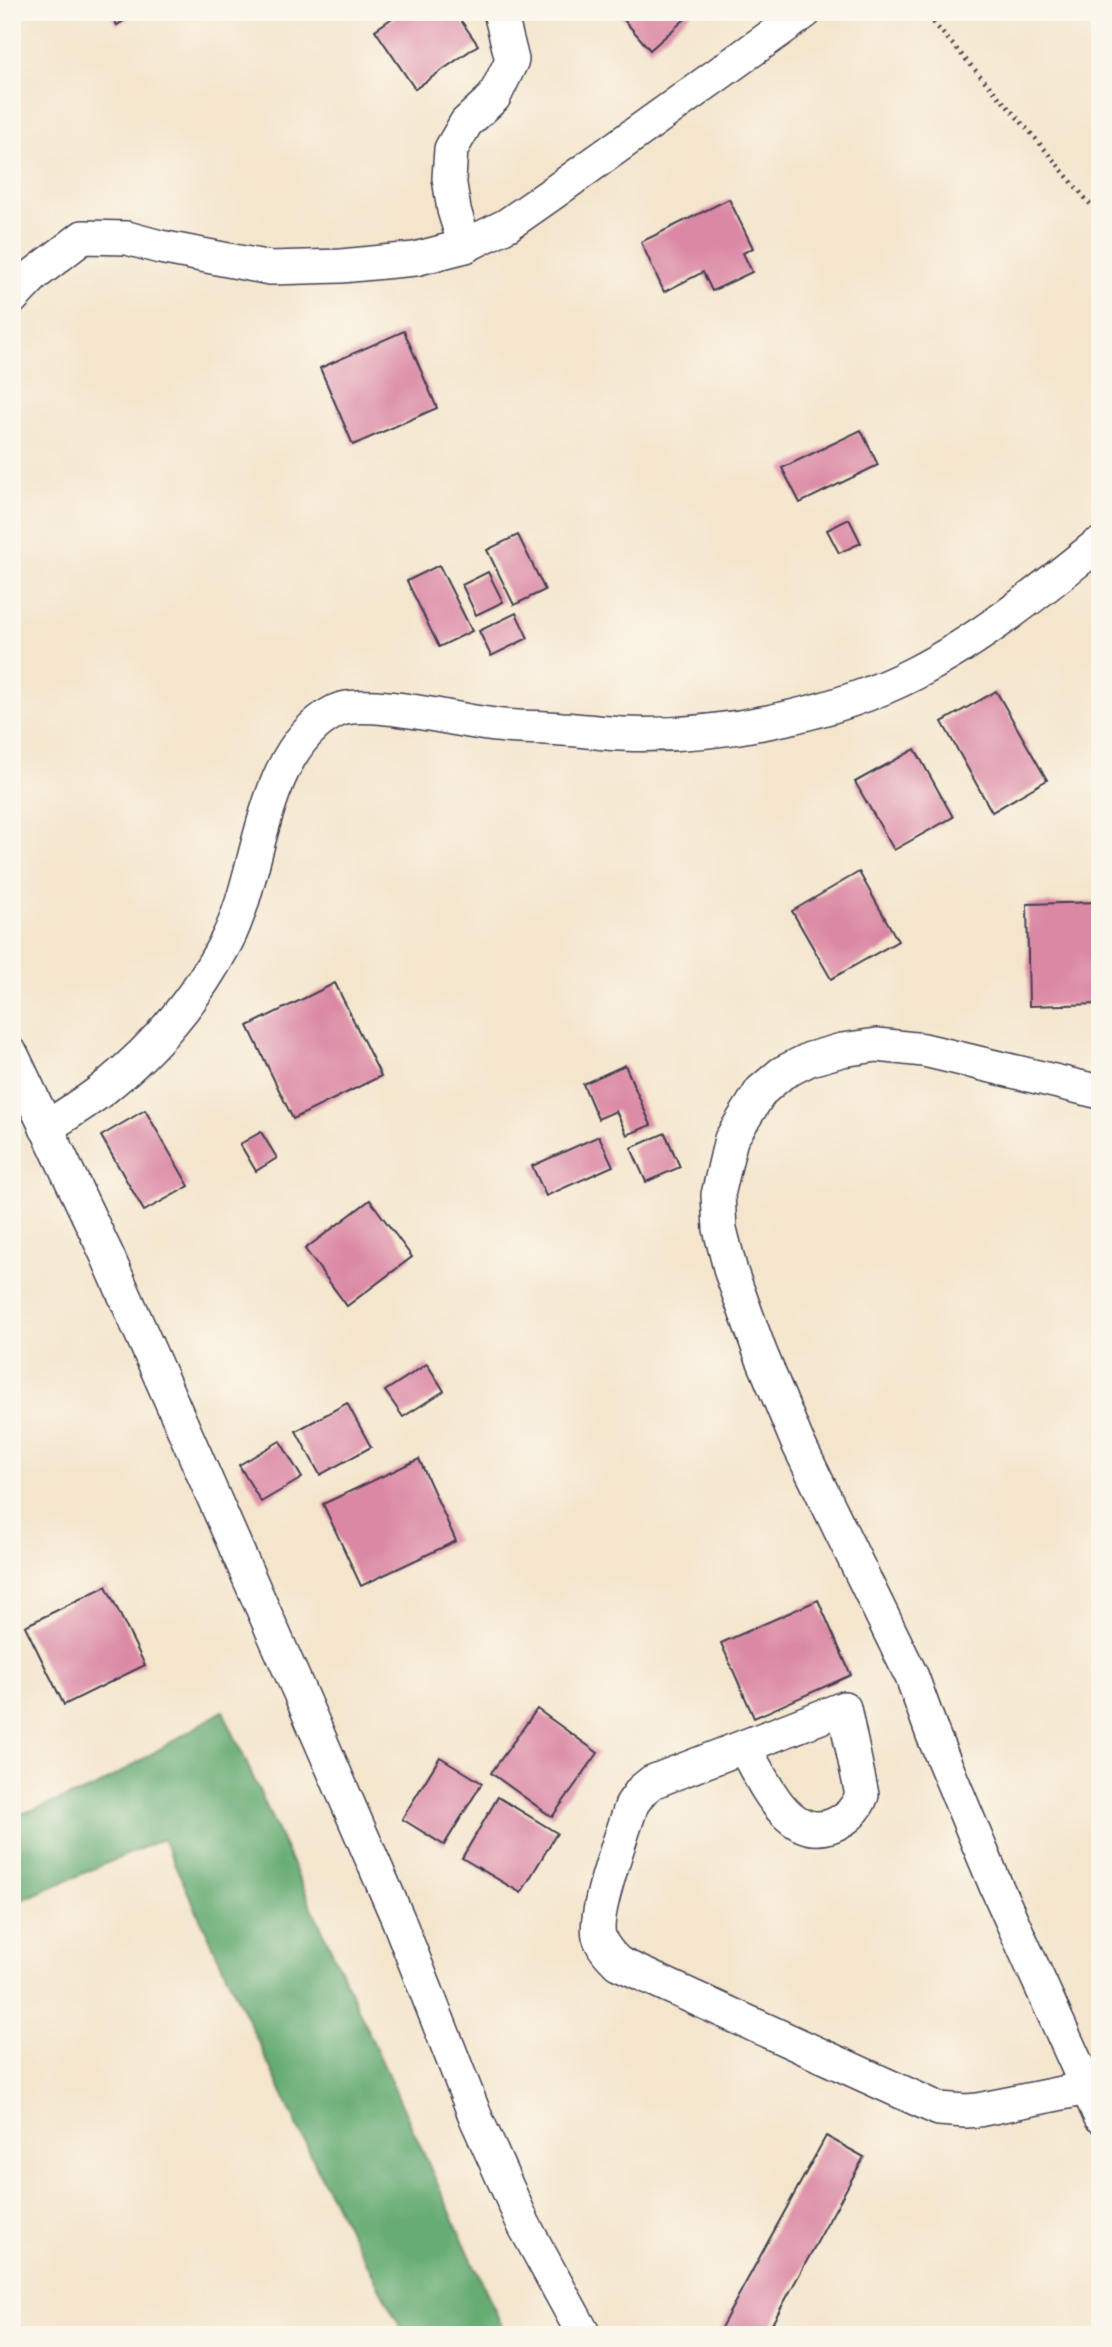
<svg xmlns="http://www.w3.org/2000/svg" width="1112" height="2347" font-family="'IM FELL English',serif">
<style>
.forest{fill:#66ac73;stroke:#446757;stroke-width:2}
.building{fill:#db88a4}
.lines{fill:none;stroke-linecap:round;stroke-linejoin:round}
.street-casing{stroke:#423f51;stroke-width:36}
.path{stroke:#423f51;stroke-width:4.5;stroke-dasharray:2 5;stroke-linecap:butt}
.street{stroke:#fff;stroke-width:33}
</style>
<rect width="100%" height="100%" fill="#fbf7ec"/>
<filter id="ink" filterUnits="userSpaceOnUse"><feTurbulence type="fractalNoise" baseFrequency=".0143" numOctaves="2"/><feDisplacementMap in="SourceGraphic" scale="14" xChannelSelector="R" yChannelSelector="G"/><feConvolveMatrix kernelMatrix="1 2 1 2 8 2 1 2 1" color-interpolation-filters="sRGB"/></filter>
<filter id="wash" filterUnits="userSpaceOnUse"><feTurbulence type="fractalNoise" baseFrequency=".00686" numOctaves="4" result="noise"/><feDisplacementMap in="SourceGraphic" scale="28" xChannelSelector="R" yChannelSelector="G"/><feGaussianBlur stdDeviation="1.57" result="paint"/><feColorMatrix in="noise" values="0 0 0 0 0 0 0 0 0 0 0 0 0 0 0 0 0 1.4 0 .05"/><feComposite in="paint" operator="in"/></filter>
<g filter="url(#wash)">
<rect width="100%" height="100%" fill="#f4e5cc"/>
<polygon class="forest" points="223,1711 506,2335 405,2335 328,2191 163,1839 12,1904 12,1817 95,1788"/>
<g id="blocks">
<g class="building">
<polygon points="109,12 138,12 117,25"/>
<polygon points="401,12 455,12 478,45 415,89 375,30"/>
<polygon points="617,12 693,12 650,50"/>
<polygon points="729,199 753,248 743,253 752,272 712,291 703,272 664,292 641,242"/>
<polygon points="404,331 437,408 353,445 320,368"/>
<polygon points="861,430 878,465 800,503 782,468"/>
<polygon points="849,519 861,543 839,553 827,530"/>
<polygon points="518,535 545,590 514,605 487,550"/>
<polygon points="439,565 472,631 439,647 407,581"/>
<polygon points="488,572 503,602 476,615 462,585"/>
<polygon points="516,613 528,638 491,656 479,631"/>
<polygon points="996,691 1047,780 992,812 942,722"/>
<polygon points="915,749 953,817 894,850 855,782"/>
<polygon points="859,872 898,941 831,979 792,911"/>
<polygon points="1100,902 1100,1004 1029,1006 1027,904"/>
<polygon points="335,983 381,1076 293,1119 248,1026"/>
<polygon points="625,1065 651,1125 627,1135 616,1111 598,1119 583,1084"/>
<polygon points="145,1110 189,1186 144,1211 101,1136"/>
<polygon points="261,1132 277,1158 256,1171 240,1144"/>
<polygon points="665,1133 680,1167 646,1182 631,1148"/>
<polygon points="599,1136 613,1166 546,1196 532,1166"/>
<polygon points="370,1200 412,1257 347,1306 305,1249"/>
<polygon points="427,1364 444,1391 403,1417 385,1391"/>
<polygon points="347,1403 371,1447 320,1475 296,1431"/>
<polygon points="280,1441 302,1478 261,1502 239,1465"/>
<polygon points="419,1459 456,1541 361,1586 323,1504"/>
<polygon points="106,1586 145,1665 64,1705 25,1626"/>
<polygon points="818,1600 851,1675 754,1718 721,1643"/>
<polygon points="537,1709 598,1753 552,1817 491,1773"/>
<polygon points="440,1757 482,1783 444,1845 402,1819"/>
<polygon points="498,1797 557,1833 521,1893 462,1858"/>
<polygon points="826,2136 864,2157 766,2335 717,2335"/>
</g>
</g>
</g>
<g filter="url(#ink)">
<use href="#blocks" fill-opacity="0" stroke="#423f51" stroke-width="2"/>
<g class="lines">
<g class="street-casing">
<g id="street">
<polyline points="465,246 454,210 449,178 451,149 466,123 494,97 512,60 500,12"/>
<polyline points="12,298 35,274 83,237 127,238 160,247 270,268 341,266 415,259 465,246 507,225 550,195 805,12"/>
<polyline points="12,1055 106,1253 299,1691 398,1919 476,2118 524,2225 584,2335"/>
<polyline points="1100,1092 924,1050 877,1045 842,1050 810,1059 782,1073 761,1091 731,1139 718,1195 720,1229 731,1272 760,1352 797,1441 912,1677 933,1735 996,1886 1100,2116"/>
<path d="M46,1128C66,1114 88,1102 107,1086C155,1047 197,997 226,942C262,875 259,750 336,711C365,697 458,721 495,725C517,728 539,727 562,729C582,730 602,733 622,734C715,738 832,716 915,673C981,639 1039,592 1096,546"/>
<path d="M744,1747C762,1778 787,1843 833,1825C848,1819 857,1809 862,1795L844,1708L652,1782L642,1790L632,1804C623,1832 593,1912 599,1936C602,1947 610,1955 618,1963L939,2109L966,2111L978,2110L1087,2088L1100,2080"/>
</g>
</g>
<polyline class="path" points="924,12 1036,139 1100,216"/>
<use href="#street" class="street"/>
</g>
</g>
<rect width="1112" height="2347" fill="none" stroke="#fbf7ec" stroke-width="42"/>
</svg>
